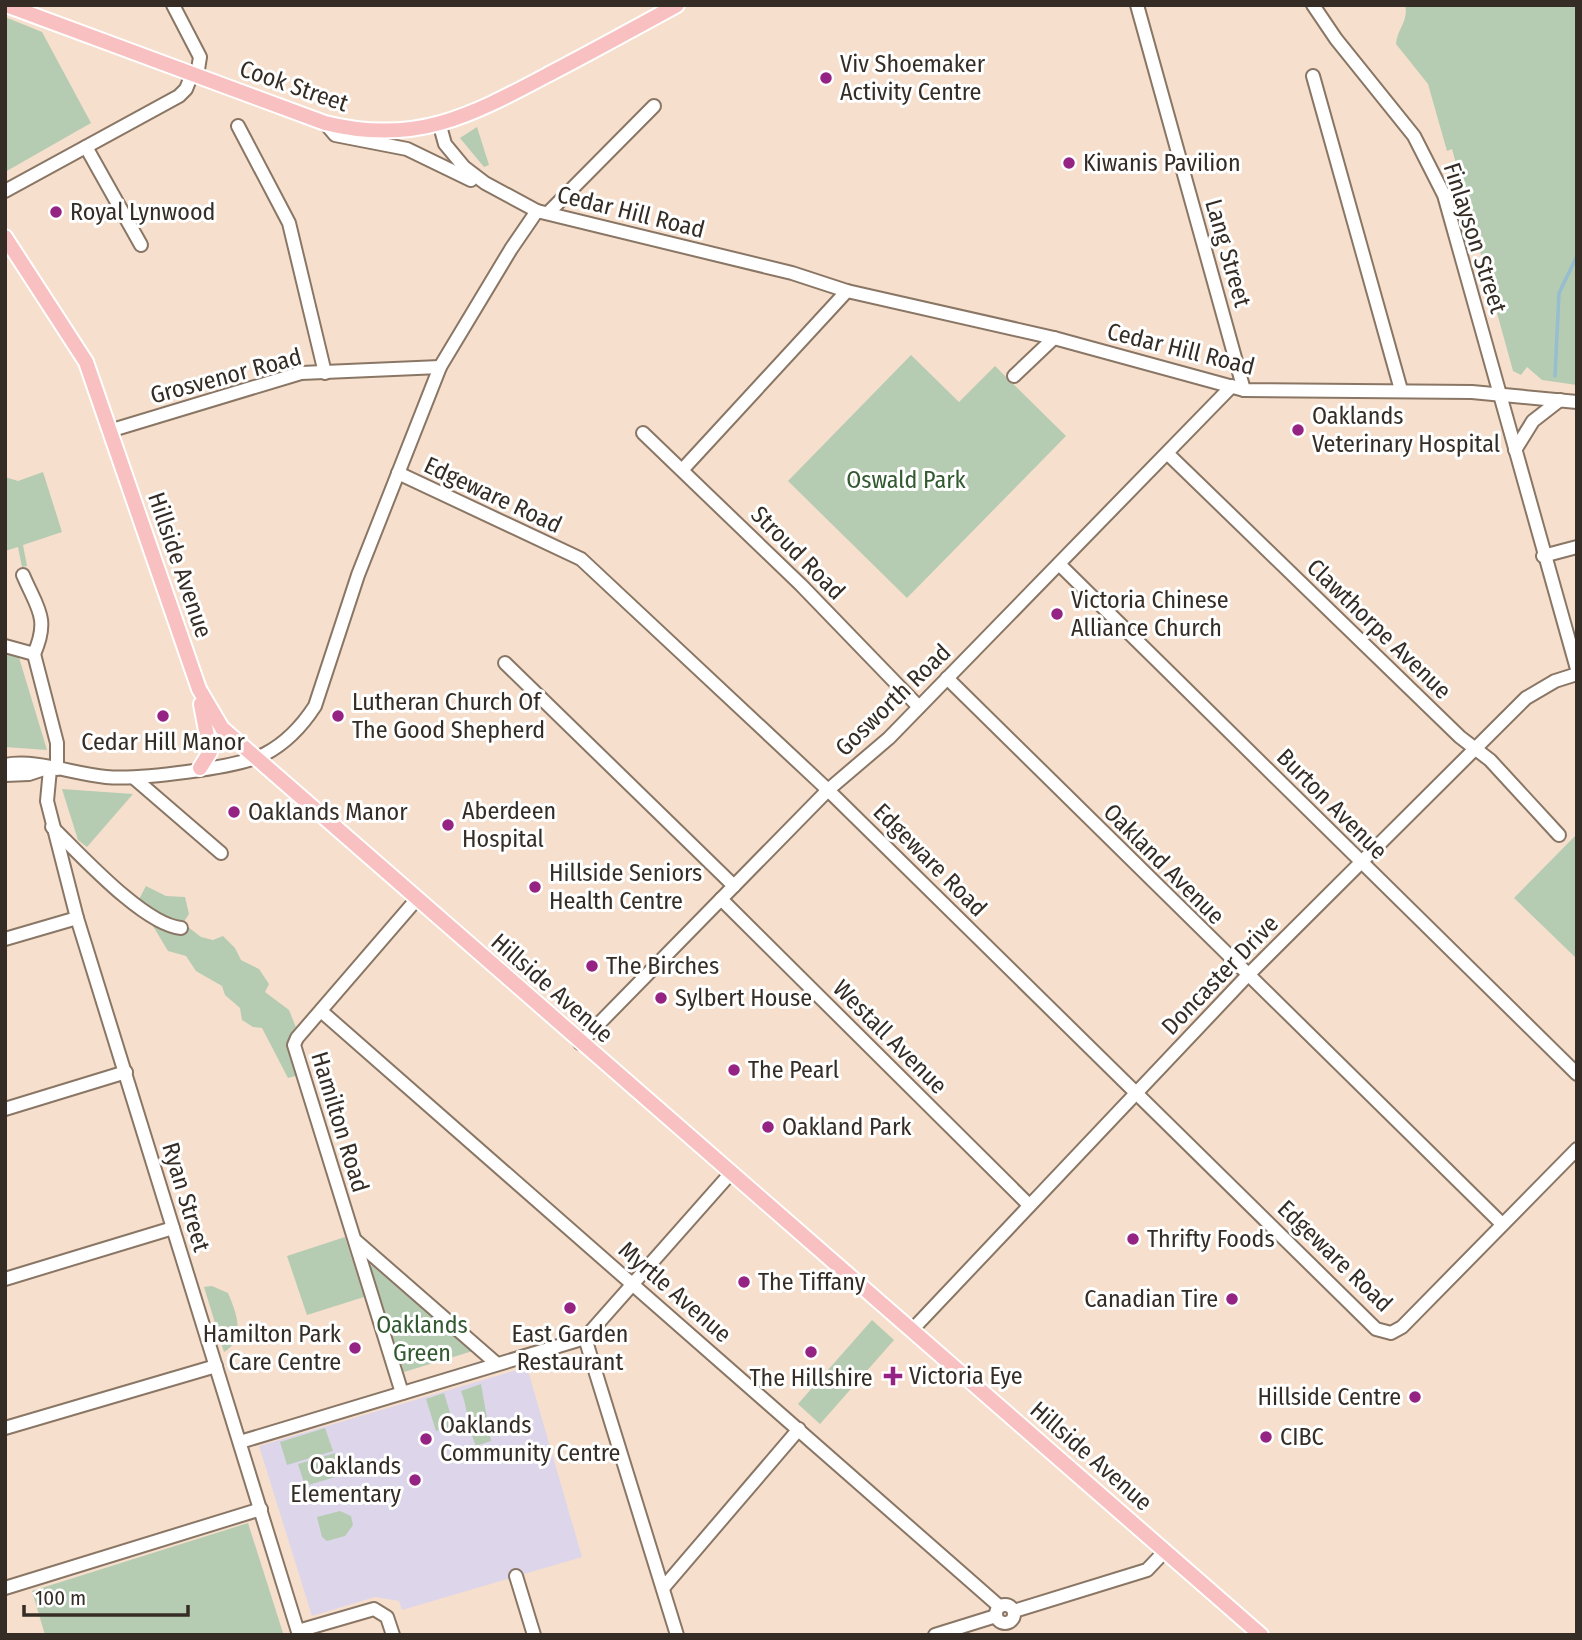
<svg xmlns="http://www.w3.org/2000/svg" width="1582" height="1640" font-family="'Fira Sans Condensed',sans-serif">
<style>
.education{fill:#ddd6eb}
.green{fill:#b5ccb3}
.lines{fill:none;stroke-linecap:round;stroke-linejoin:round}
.stream{stroke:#96bdd0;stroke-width:3.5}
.minor-casing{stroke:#8a7665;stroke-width:16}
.major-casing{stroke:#fff;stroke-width:18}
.minor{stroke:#fff;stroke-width:12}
.major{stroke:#f8c0c1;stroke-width:14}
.poi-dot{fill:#942383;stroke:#fff;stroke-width:2.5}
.labels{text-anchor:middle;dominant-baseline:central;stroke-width:6;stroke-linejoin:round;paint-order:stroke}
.poi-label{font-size:24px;fill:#352d25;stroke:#fff;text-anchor:start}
.street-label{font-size:24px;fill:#352d25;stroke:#fff}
.park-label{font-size:24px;fill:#325930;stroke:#fff}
</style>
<rect width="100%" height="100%" fill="#f6dfcc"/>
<polygon class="education" points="527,1367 582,1557 402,1610 399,1601 375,1597 312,1616 259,1446"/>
<g class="green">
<path d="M1405,5H1577V385L1542,380L1527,367L1521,375L1513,371L1452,149L1447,151L1428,84L1396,44C1397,29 1409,21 1405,5Z"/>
<polygon points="5,17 42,32 91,123 5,172"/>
<polygon points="477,127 489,165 484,167 460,138"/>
<polygon points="911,355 959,402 995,366 1066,436 907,598 788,481"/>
<polygon points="43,472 62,532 23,545 27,566 22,567 18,547 5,551 5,477 18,481"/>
<polygon points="5,650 17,651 47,750 5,747"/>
<polygon points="62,789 133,794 87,847 78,840"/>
<polygon points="1577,834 1577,959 1514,898"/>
<polygon points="146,886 166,896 185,897 189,914 183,923 201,937 213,940 223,936 235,948 241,960 259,969 269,984 265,992 289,1010 297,1030 299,1075 288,1078 262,1028 253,1027 242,1020 240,1008 225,995 222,986 196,971 186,956 168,951 138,901"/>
<polygon points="345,1237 364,1297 307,1315 287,1256"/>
<polygon points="376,1264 476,1350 404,1372 370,1266"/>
<path d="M212,1286L228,1293C237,1314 246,1339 224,1352L204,1287Z"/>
<polygon points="872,1320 894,1340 820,1424 798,1404"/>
<path d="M481,1384L491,1441L476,1446C468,1429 468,1409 461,1391Z"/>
<polygon points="444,1393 454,1426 436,1431 426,1399"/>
<polygon points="325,1428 333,1451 287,1465 280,1442"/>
<polygon points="335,1453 342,1475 305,1486 298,1464"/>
<polygon points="340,1511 351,1516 353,1525 345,1536 327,1541 322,1537 317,1517"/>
<polygon points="248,1523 283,1633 45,1635 32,1591"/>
</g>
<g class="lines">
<polyline class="stream" points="1555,376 1559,293 1577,256"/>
<g class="minor-casing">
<g id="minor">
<polyline points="173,5 200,57 197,76"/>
<polyline points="1137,5 1244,390"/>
<polyline points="1313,5 1336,39 1414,136 1444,195 1577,669"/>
<polyline points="1313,76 1401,390"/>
<polyline points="325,123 335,135 407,149 471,180"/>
<polyline points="238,126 289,223 325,373"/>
<polyline points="440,126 445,144 464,167 485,183 537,211 792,273 847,291 1054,338 1244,390 1472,392 1577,402"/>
<polyline points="86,147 141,245"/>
<polyline points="5,191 179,96 186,89 192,74"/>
<polyline points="549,212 654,106"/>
<polyline points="1014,376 1054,338"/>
<polyline points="109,431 301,373 440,367"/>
<polyline points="643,433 801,585 919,707"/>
<polyline points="1515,450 1533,421 1560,400"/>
<polyline points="1168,454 1460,737 1490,760 1559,835"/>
<polyline points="683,469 847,291"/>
<polyline points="398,473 581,559 828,790 1376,1329 1391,1333 1402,1327 1577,1149"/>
<polyline points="1543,556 1577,547"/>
<polyline points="1059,564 1577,1074"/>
<path d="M5,646L34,654C50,618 37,608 23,575"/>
<polyline points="34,654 57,743 57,769"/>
<polyline points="505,663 734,886"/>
<polyline points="947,678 1502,1224"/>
<path d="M5,765C36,759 74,774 106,777C138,780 237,768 265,754C286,743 302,726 315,706L358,575L440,367L511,249L537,211"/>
<polyline points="50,769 47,801 77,918 299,1635"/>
<polyline points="5,775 29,774 44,769"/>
<polyline points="134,778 221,853"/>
<path d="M52,827C80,854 144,925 181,928"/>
<polyline points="721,899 1029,1205"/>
<polyline points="5,939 77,918"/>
<polyline points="321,1011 999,1606"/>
<polyline points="580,1043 828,790 889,738 1232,386"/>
<polyline points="5,1109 126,1072"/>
<polyline points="355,1240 497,1364"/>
<polyline points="5,1279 173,1228"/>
<polyline points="912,1330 1247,976 1526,698 1555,681 1577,674"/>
<polyline points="585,1338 677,1635"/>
<polyline points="402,1393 294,1045 297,1038 416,900"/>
<polyline points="5,1428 216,1366"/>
<polyline points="240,1442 585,1338 730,1174"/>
<polyline points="516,1576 534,1635"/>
<polyline points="5,1588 261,1509"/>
<polyline points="663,1588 799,1429"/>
<circle cx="1005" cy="1614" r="9"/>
<polyline points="1014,1611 1147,1570 1165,1551"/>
<polyline points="298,1631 374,1609 387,1617 393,1635"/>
<polyline points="935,1635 996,1616"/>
</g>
</g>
<g class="major-casing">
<g id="major">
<path d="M6,5L325,123C416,146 472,115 551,73C593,51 635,28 677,5"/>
<polyline points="5,237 86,362 199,689 222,728 1261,1635"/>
<polyline points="200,768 210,752 201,704"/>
</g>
</g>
<use href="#minor" class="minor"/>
<use href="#major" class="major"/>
</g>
<g class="poi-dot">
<circle cx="826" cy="78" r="7"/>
<circle cx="1069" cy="163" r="7"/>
<circle cx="56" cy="212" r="7"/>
<circle cx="1298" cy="430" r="7"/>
<circle cx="1057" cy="614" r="7"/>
<circle cx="163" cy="716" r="7"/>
<circle cx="338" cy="716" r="7"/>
<circle cx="234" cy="812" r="7"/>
<circle cx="448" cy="825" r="7"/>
<circle cx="535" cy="887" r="7"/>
<circle cx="592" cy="966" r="7"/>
<circle cx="661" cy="998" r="7"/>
<circle cx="734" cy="1070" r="7"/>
<circle cx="768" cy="1127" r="7"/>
<circle cx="1133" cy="1239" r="7"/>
<circle cx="744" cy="1282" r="7"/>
<circle cx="1232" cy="1299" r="7"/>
<circle cx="570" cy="1308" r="7"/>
<circle cx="355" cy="1348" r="7"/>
<circle cx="811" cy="1352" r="7"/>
<path d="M889.5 1365.5h7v7h7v7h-7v7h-7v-7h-7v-7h7z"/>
<circle cx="1415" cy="1397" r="7"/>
<circle cx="1266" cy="1437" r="7"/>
<circle cx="426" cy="1439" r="7"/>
<circle cx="415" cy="1480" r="7"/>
</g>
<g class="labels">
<g class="poi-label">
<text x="840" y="64">Viv Shoemaker<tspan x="840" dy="28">Activity Centre</tspan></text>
<text x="1083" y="163">Kiwanis Pavilion</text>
<text x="70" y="212">Royal Lynwood</text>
<text x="1312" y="416">Oaklands<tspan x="1312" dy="28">Veterinary Hospital</tspan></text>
<text x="1071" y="600">Victoria Chinese<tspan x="1071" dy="28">Alliance Church</tspan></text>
<text x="352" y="702">Lutheran Church Of<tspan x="352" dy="28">The Good Shepherd</tspan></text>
<text x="163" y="742" text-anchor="middle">Cedar Hill Manor</text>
<text x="462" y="811">Aberdeen<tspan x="462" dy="28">Hospital</tspan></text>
<text x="248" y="812">Oaklands Manor</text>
<text x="549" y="873">Hillside Seniors<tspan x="549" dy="28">Health Centre</tspan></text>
<text x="606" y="966">The Birches</text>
<text x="675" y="998">Sylbert House</text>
<text x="748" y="1070">The Pearl</text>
<text x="782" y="1127">Oakland Park</text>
<text x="1147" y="1239">Thrifty Foods</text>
<text x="758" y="1282">The Tiffany</text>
<text x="1218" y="1299" text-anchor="end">Canadian Tire</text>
<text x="341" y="1334" text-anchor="end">Hamilton Park<tspan x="341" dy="28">Care Centre</tspan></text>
<text x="570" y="1334" text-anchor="middle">East Garden<tspan x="570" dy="28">Restaurant</tspan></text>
<text x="909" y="1376">Victoria Eye</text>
<text x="811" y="1378" text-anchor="middle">The Hillshire</text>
<text x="1401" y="1397" text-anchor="end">Hillside Centre</text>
<text x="440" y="1425">Oaklands<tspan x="440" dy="28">Community Centre</tspan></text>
<text x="1280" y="1437">CIBC</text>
<text x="401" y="1466" text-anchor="end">Oaklands<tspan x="401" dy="28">Elementary</tspan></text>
</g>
<g class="street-label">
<text transform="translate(294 86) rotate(19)">Cook Street</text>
<text transform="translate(631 212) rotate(14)">Cedar Hill Road</text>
<text transform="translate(1475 238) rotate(72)">Finlayson Street</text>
<text transform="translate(1228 253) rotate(74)">Lang Street</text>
<text transform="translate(1181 349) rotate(14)">Cedar Hill Road</text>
<text transform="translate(226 376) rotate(-15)">Grosvenor Road</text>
<text transform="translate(493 495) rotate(25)">Edgeware Road</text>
<text transform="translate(798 553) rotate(45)">Stroud Road</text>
<text transform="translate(180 565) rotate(71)">Hillside Avenue</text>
<text transform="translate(1379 629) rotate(44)">Clawthorpe Avenue</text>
<text transform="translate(893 700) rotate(-44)">Gosworth Road</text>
<text transform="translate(1332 804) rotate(45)">Burton Avenue</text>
<text transform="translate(930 860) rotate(45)">Edgeware Road</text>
<text transform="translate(1164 864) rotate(45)">Oakland Avenue</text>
<text transform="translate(1220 975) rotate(-46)">Doncaster Drive</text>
<text transform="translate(552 988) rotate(41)">Hillside Avenue</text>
<text transform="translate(890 1037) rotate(45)">Westall Avenue</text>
<text transform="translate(340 1122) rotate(73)">Hamilton Road</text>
<text transform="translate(186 1197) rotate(73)">Ryan Street</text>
<text transform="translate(1335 1256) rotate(44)">Edgeware Road</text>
<text transform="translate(675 1292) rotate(41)">Myrtle Avenue</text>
<text transform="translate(1091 1456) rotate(41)">Hillside Avenue</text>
</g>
<g class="park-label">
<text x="906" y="480">Oswald Park</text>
<text x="422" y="1325">Oaklands<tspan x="422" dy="28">Green</tspan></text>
</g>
</g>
<rect width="1582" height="1640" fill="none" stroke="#352d25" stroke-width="14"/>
<path d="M24 1605v10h164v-10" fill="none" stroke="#352d25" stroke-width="3.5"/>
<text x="35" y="1605" font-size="21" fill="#352d25" stroke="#ffffff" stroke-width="5" paint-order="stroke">100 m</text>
</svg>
